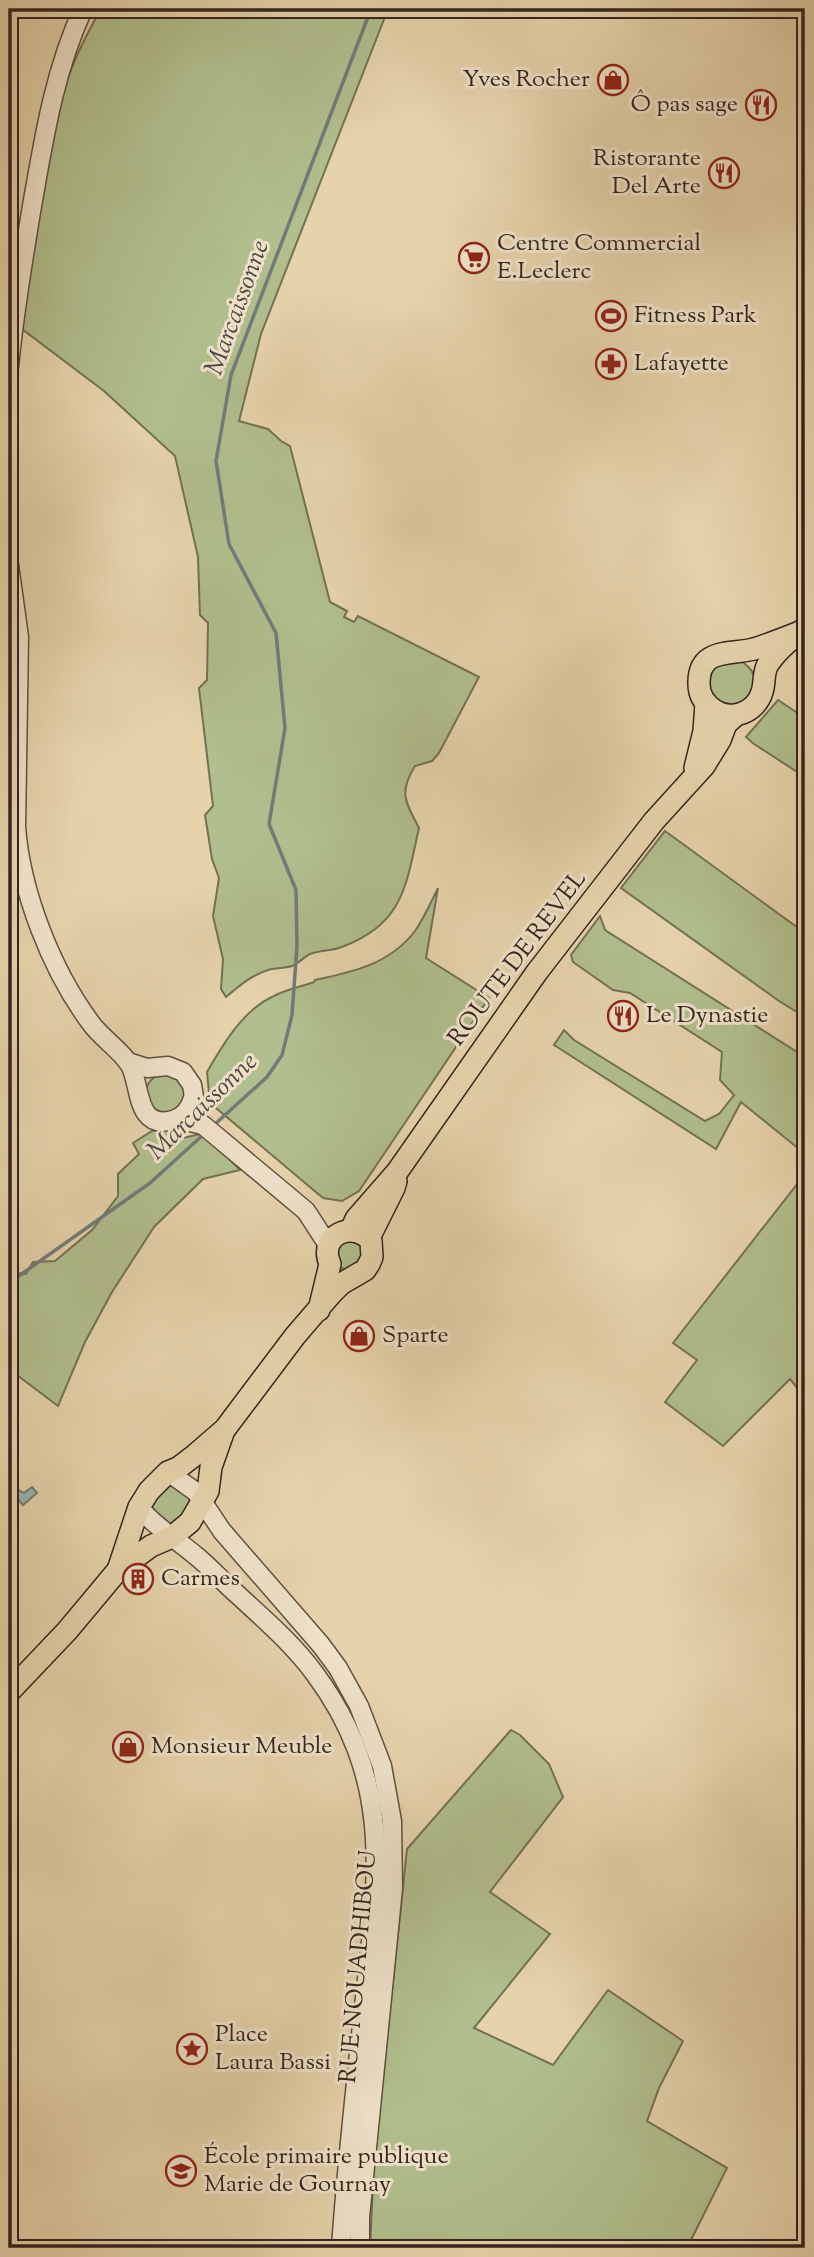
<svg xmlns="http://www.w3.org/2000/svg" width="814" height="2257" font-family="'Sorts Mill Goudy',serif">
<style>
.green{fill:#b1be8d;stroke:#727255;stroke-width:2}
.water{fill:#9ab6b4;stroke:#717c78;stroke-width:2}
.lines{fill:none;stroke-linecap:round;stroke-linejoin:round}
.stream{stroke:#717c78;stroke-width:3.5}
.minor-casing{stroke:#605041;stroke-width:21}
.major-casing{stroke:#34251d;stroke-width:24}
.minor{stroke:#efe2c9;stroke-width:18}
.major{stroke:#e6d3ac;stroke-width:21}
.labels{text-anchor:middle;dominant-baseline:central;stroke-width:6;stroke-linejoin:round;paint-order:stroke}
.poi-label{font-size:24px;fill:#34251d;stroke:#efe2c9;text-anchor:start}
.street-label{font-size:24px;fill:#34251d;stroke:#efe2c9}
.water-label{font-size:26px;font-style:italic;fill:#4e4943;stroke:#efe2c9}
</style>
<rect width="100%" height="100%" fill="#e6d3ac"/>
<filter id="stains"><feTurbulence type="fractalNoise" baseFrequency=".00286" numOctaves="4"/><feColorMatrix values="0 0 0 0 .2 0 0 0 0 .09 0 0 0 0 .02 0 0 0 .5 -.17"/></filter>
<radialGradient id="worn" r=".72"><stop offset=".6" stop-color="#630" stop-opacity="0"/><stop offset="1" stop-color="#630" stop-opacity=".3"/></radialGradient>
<g class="green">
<path d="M101,9H388L261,334L239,421L268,429L281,441L290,446L330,602L347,611L344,617L354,622L358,616L479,677L439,753L432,761L415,766C398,793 406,803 419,828C406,885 404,924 342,947C332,951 320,950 310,954C304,957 299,963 292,966C286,968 278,968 271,969C253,974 240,985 226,997L221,989L223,959L213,916L219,878L212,859L205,815L213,806L199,688L207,680L208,623L200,615L198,557L175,456L104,391L22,329C34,253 42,165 64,91C72,62 86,35 101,9Z"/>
<circle cx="732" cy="683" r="23"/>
<polygon points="778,700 805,718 805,777 754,744 746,737"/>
<polygon points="665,831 805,933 805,1017 779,1001 621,888"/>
<path d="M438,888L426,958L489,998L359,1191L342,1201L323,1198L210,1103L207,1072C222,1046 243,1010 272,997C284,990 300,987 314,982L315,980C353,972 390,964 415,931C424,918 431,902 438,888Z"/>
<polygon points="600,916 605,930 805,1057 805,1154 741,1102 716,1149 554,1045 564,1030 574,1040 705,1121 719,1114 734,1095 720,1080 722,1052 630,993 613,990 573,962 571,955"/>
<circle cx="165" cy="1093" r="19"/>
<polygon points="177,1126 183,1138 200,1134 218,1147 240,1170 203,1179 154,1227 112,1292 85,1342 58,1406 9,1369 9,1256 15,1260 12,1272 26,1274 33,1262 55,1261 92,1230 118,1196 118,1174 139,1154 133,1143 152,1131"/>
<polygon points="805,1174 805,1393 803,1395 790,1379 723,1446 665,1402 697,1360 673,1343"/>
<polygon points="341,1240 360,1241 366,1255 349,1271 339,1267 334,1248"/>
<polygon points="170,1483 191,1499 186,1513 171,1525 151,1510 150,1503"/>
<polygon points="511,1730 520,1735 549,1764 563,1797 490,1892 550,1934 474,2028 553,2065 608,1990 683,2041 659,2088 647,2121 727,2168 687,2248 473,2248 469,2246 467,2248 370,2248 374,2163 407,1849"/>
</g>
<polygon class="water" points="32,1487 37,1493 23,1505 13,1494 18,1490 24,1493"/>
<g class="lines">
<g class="stream">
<polyline points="213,1126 267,1077 282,1055 292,1015 297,946 296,890 269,824 285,728 276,633 229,544 216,461 231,375 371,9"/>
<polyline points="9,1283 150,1183 204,1134"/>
</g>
<g class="minor-casing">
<g id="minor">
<path d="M9,367C14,313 23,260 32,206C44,138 54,72 83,9"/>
<path d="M9,565L19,637L16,827C21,892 51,969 90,1022C101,1038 120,1049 130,1065C141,1084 135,1131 173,1120C184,1117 190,1108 193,1098"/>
<polyline points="128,1062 147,1068 168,1066 183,1072 192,1085 196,1109"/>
<polyline points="177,1119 203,1125 221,1140 306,1211 328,1245"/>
<polyline points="168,1472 196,1492 222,1531 321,1645 338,1668 359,1706 382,1766 392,1821 393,1888 360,2217 360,2248"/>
<path d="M139,1507C155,1527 176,1539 195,1555C210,1567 223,1582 238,1595C265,1620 293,1644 315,1674C398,1786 376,1888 363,2016C355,2093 346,2171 341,2248"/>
</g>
</g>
<g class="major-casing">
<g id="major">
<path d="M800,632C785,638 770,644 754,649C732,655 698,647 699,684C699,695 705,704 714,710C732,722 756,712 762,692C765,683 763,675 767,666C775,652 792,638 805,628"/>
<polyline points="695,768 704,731 706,703"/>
<polyline points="351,1230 356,1219 397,1172 537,972 654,821 704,766 720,740 726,724 736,715"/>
<polyline points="369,1238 394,1188 396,1181"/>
<polyline points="118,1570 151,1546 172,1537 190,1522 208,1491 211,1467 223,1433"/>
<path d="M9,1692L67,1631L118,1570L139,1507L149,1491L168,1472L178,1468L195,1455L225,1429L295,1336L332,1293L341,1284L365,1270L369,1264L372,1257L371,1241C352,1219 318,1236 330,1264L319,1310"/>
</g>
</g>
<use href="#minor" class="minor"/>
<use href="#major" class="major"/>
</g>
<defs>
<g id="shop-ring" transform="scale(1.575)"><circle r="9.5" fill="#efe2c9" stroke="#8f2418" stroke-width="1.5"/><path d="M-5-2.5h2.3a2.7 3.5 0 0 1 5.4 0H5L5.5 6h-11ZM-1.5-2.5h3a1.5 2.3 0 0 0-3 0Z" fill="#8f2418"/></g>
<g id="restaurant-ring" transform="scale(1.575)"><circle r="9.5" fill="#efe2c9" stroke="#8f2418" stroke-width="1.5"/><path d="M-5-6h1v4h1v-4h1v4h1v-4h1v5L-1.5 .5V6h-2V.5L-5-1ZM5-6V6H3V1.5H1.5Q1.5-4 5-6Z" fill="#8f2418"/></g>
<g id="supermarket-ring" transform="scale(1.575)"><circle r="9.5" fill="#efe2c9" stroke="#8f2418" stroke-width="1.5"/><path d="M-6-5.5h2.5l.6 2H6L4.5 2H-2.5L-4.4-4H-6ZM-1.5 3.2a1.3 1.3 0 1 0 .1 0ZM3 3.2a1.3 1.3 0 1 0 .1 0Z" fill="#8f2418"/></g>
<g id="stadium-ring" transform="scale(1.575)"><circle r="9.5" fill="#efe2c9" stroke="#8f2418" stroke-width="1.5"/><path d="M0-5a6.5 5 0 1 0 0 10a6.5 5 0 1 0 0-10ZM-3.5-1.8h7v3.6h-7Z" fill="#8f2418"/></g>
<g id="pharmacy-ring" transform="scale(1.575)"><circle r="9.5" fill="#efe2c9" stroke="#8f2418" stroke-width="1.5"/><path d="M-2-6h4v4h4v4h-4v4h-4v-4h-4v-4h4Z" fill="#8f2418"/></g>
<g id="building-ring" transform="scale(1.575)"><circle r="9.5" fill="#efe2c9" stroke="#8f2418" stroke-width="1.5"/><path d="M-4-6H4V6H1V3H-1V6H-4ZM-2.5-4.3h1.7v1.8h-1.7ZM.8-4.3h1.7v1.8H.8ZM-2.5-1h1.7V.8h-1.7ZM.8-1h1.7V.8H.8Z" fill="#8f2418"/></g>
<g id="sight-ring" transform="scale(1.575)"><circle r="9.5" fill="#efe2c9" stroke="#8f2418" stroke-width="1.5"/><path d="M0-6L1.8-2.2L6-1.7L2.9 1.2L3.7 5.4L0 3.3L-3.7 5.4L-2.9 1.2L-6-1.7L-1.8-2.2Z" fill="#8f2418"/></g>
<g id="school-ring" transform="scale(1.575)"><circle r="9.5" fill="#efe2c9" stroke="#8f2418" stroke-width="1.5"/><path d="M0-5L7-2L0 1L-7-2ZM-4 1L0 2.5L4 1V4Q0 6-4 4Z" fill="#8f2418"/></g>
</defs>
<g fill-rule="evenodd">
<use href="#shop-ring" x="613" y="80"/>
<use href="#restaurant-ring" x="761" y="105"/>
<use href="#restaurant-ring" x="724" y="173"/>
<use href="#supermarket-ring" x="474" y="258"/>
<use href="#stadium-ring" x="611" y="316"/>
<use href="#pharmacy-ring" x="611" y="364"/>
<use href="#restaurant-ring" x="623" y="1016"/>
<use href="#shop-ring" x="359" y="1336"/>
<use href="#building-ring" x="138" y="1579"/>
<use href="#shop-ring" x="128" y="1747"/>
<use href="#sight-ring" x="192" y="2049"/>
<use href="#school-ring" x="181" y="2171"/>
</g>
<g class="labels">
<g class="poi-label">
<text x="590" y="80" text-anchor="end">Yves Rocher</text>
<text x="738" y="105" text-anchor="end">Ô pas sage</text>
<text x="701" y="159" text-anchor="end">Ristorante<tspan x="701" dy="28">Del Arte</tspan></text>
<text x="497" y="244">Centre Commercial<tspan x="497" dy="28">E.Leclerc</tspan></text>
<text x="634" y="316">Fitness Park</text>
<text x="634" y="364">Lafayette</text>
<text x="646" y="1016">Le Dynastie</text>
<text x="382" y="1336">Sparte</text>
<text x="161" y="1579">Carmes</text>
<text x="151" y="1747">Monsieur Meuble</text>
<text x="215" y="2035">Place<tspan x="215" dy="28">Laura Bassi</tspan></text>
<text x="204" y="2157">École primaire publique<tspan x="204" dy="28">Marie de Gournay</tspan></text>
</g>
<g class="street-label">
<text transform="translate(518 959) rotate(-53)">ROUTE DE REVEL</text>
<text transform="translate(359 1967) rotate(-85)">RUE NOUADHIBOU</text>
</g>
<g class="water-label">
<text transform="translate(238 308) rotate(-70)">Marcaissonne</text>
<text transform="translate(203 1107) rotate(-44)">Marcaissonne</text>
</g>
</g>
<rect width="814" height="2257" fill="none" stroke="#e6d3ac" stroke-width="35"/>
<rect x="10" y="10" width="793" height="2236" fill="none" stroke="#34251d" stroke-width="3.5"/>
<rect x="18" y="18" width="779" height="2222" fill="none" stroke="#34251d" stroke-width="2"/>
<rect width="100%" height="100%" filter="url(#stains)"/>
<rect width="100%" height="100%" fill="url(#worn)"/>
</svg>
